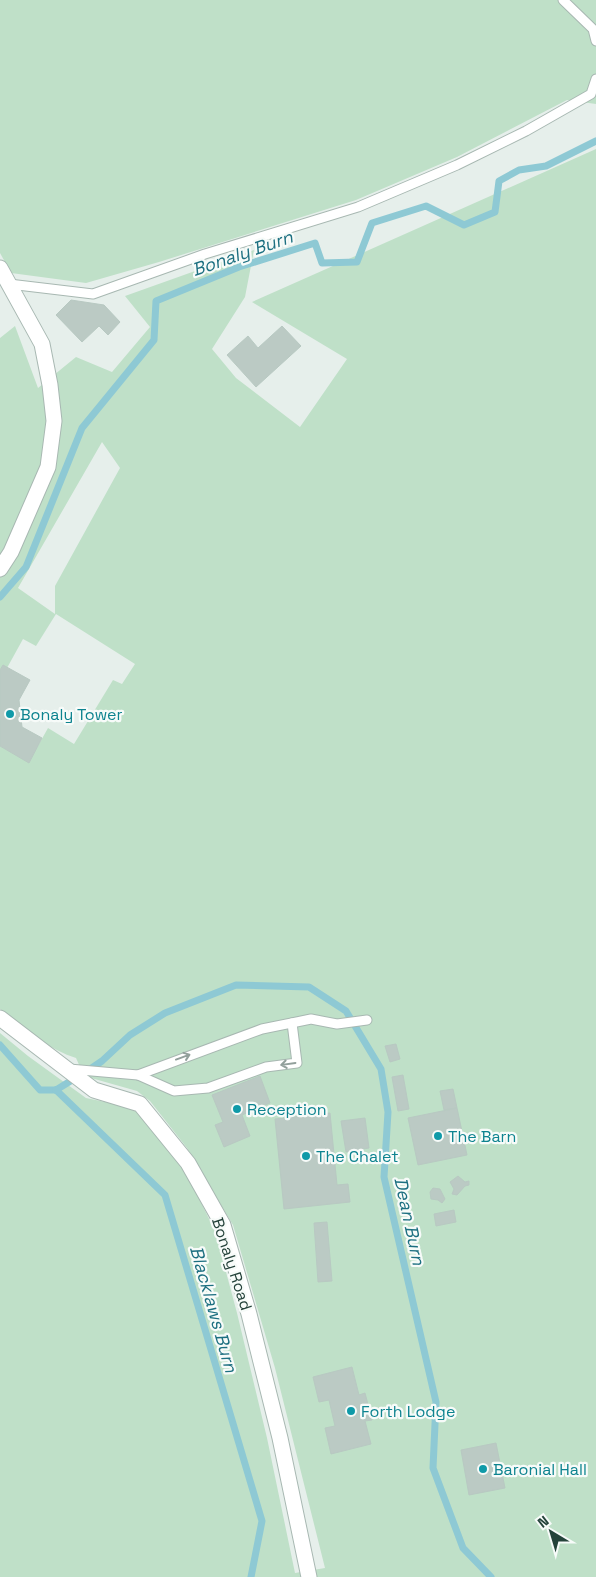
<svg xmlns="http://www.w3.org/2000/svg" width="596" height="1577" font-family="'Space Grotesk',sans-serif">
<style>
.green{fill:#bfe0c8;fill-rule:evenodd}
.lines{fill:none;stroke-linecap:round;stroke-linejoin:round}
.stream{stroke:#8ec9d4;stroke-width:7}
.building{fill:#bbcac4;stroke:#b8c9c2}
.lane-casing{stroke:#a8b8b2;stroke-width:11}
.street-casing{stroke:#a8b8b2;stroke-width:17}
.lane{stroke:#fff;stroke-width:9}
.street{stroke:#fff;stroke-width:15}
.oneway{stroke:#92a09c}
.culture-dot{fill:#0f9aa8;stroke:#f7fbf9;stroke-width:2}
.labels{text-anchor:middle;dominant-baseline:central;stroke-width:4.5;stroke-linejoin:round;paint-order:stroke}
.culture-label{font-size:16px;fill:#0d838f;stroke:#f7fbf9;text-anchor:start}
.street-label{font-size:16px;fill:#24423a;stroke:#f7fbf9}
.water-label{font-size:18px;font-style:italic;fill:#1c6f80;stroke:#f7fbf9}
</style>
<rect width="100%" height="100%" fill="#e6efeb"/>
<g class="green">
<polygon points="0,0 596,0 596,104 567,100 457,157 356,200 159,262 86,283 11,273 0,253"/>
<path d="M596,149V1577H0V1033L28,1056L86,1098L139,1109L183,1166L215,1231L237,1313L267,1438L295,1573L325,1568L275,1368L233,1225L187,1148L150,1101L137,1091L84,1076L76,1058C48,1049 23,1029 0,1009V746L29,762L48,728L74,744L113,680L122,684L135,664L56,614L36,646L23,639L7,668L3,665L0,670V338L15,326L38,388L76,357L112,372L150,327L125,296L254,250L245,297L212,349L236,378L300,427L347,359L252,302ZM102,442L120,468L55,586V614L18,588Z"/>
</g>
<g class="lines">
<g class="stream">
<polyline points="0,597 26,567 82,428 154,340 156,301 239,267 315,243 322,263 357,262 372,223 426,206 464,225 495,212 499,181 519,170 546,166 596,141"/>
<polyline points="0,1045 40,1090 56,1090"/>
<polyline points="86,1072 102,1061 130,1035 165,1013 236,985 309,987 346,1011 381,1069 388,1112 384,1177 436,1402 433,1468 463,1548 491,1577"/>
<polyline points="56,1090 77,1077"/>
<polyline points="56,1090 165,1195 262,1521 251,1577"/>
</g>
</g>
<g class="building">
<polygon points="71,300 104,305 120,322 108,335 99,326 82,342 56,315"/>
<polygon points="282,326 301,346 256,387 227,355 248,336 258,348"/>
<polygon points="3,665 30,680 19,700 22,727 42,738 29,763 0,746 0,670"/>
<polygon points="396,1044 400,1059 390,1062 385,1046"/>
<polygon points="403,1075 409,1109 398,1111 392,1077"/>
<polygon points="260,1076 270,1103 242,1115 250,1136 224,1147 215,1125 223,1122 212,1095"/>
<polygon points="453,1089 457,1108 444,1110 440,1091"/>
<polygon points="457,1108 467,1155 418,1165 408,1118"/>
<polygon points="330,1113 337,1185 348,1184 350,1202 284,1209 275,1119"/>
<polygon points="365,1118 369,1148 346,1152 341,1121"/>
<polygon points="458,1176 465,1182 469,1181 469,1185 465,1186 457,1195 452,1194 454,1189 450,1182"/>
<polygon points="433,1188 440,1189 445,1199 442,1203 438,1200 431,1199 430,1192"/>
<polygon points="454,1210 456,1222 436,1226 434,1214"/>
<polygon points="327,1222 332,1281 318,1282 314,1223"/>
<polygon points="352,1367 359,1395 365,1393 372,1420 365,1421 371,1444 331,1454 325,1428 335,1426 329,1400 319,1402 313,1377"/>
<polygon points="496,1443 505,1488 469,1495 461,1450"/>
</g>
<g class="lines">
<g class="lane-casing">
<g id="lane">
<polyline points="563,0 593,29 596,41"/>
<polyline points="9,284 93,294 205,254 358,207 457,165 526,131 591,94 596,79"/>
<polyline points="69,1069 138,1075 174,1091 208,1088 266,1067 297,1063 292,1023"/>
<polyline points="138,1075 262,1029 311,1019 337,1024 367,1020"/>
</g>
</g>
<g class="street-casing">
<g id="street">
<polyline points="0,268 42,344 50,385 54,421 48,467 11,552 0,569"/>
<polyline points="0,1018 94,1090 140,1104 188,1163 223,1225 249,1314 280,1438 309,1577"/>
</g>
</g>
<use href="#lane" class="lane"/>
<use href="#street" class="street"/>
</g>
<defs><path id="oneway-shaft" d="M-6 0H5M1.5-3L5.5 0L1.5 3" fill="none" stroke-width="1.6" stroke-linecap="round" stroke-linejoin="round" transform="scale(1.25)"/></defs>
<g class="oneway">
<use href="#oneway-shaft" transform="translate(183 1057) rotate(-20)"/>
<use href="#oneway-shaft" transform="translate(288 1064) rotate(172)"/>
</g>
<g class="culture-dot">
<circle cx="10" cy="714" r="5"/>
<circle cx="237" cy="1109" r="5"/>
<circle cx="438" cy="1136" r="5"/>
<circle cx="306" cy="1156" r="5"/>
<circle cx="351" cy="1411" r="5"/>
<circle cx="483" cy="1469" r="5"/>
</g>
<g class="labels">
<g class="culture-label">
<text x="20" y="714">Bonaly Tower</text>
<text x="247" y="1109">Reception</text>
<text x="448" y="1136">The Barn</text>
<text x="316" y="1156">The Chalet</text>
<text x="361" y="1411">Forth Lodge</text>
<text x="493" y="1469">Baronial Hall</text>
</g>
<g class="street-label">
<text transform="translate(232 1264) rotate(72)">Bonaly Road</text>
</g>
<g class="water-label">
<text transform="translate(242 253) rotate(-19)">Bonaly Burn</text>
<text transform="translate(410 1221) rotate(78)">Dean Burn</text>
<text transform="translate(214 1309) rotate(74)">Blacklaws Burn</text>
</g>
</g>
<g transform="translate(551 1532) rotate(322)" stroke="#f7fbf9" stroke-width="4" paint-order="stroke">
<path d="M0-4L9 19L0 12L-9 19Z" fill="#24423a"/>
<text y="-8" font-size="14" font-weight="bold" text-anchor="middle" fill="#24423a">N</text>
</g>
</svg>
